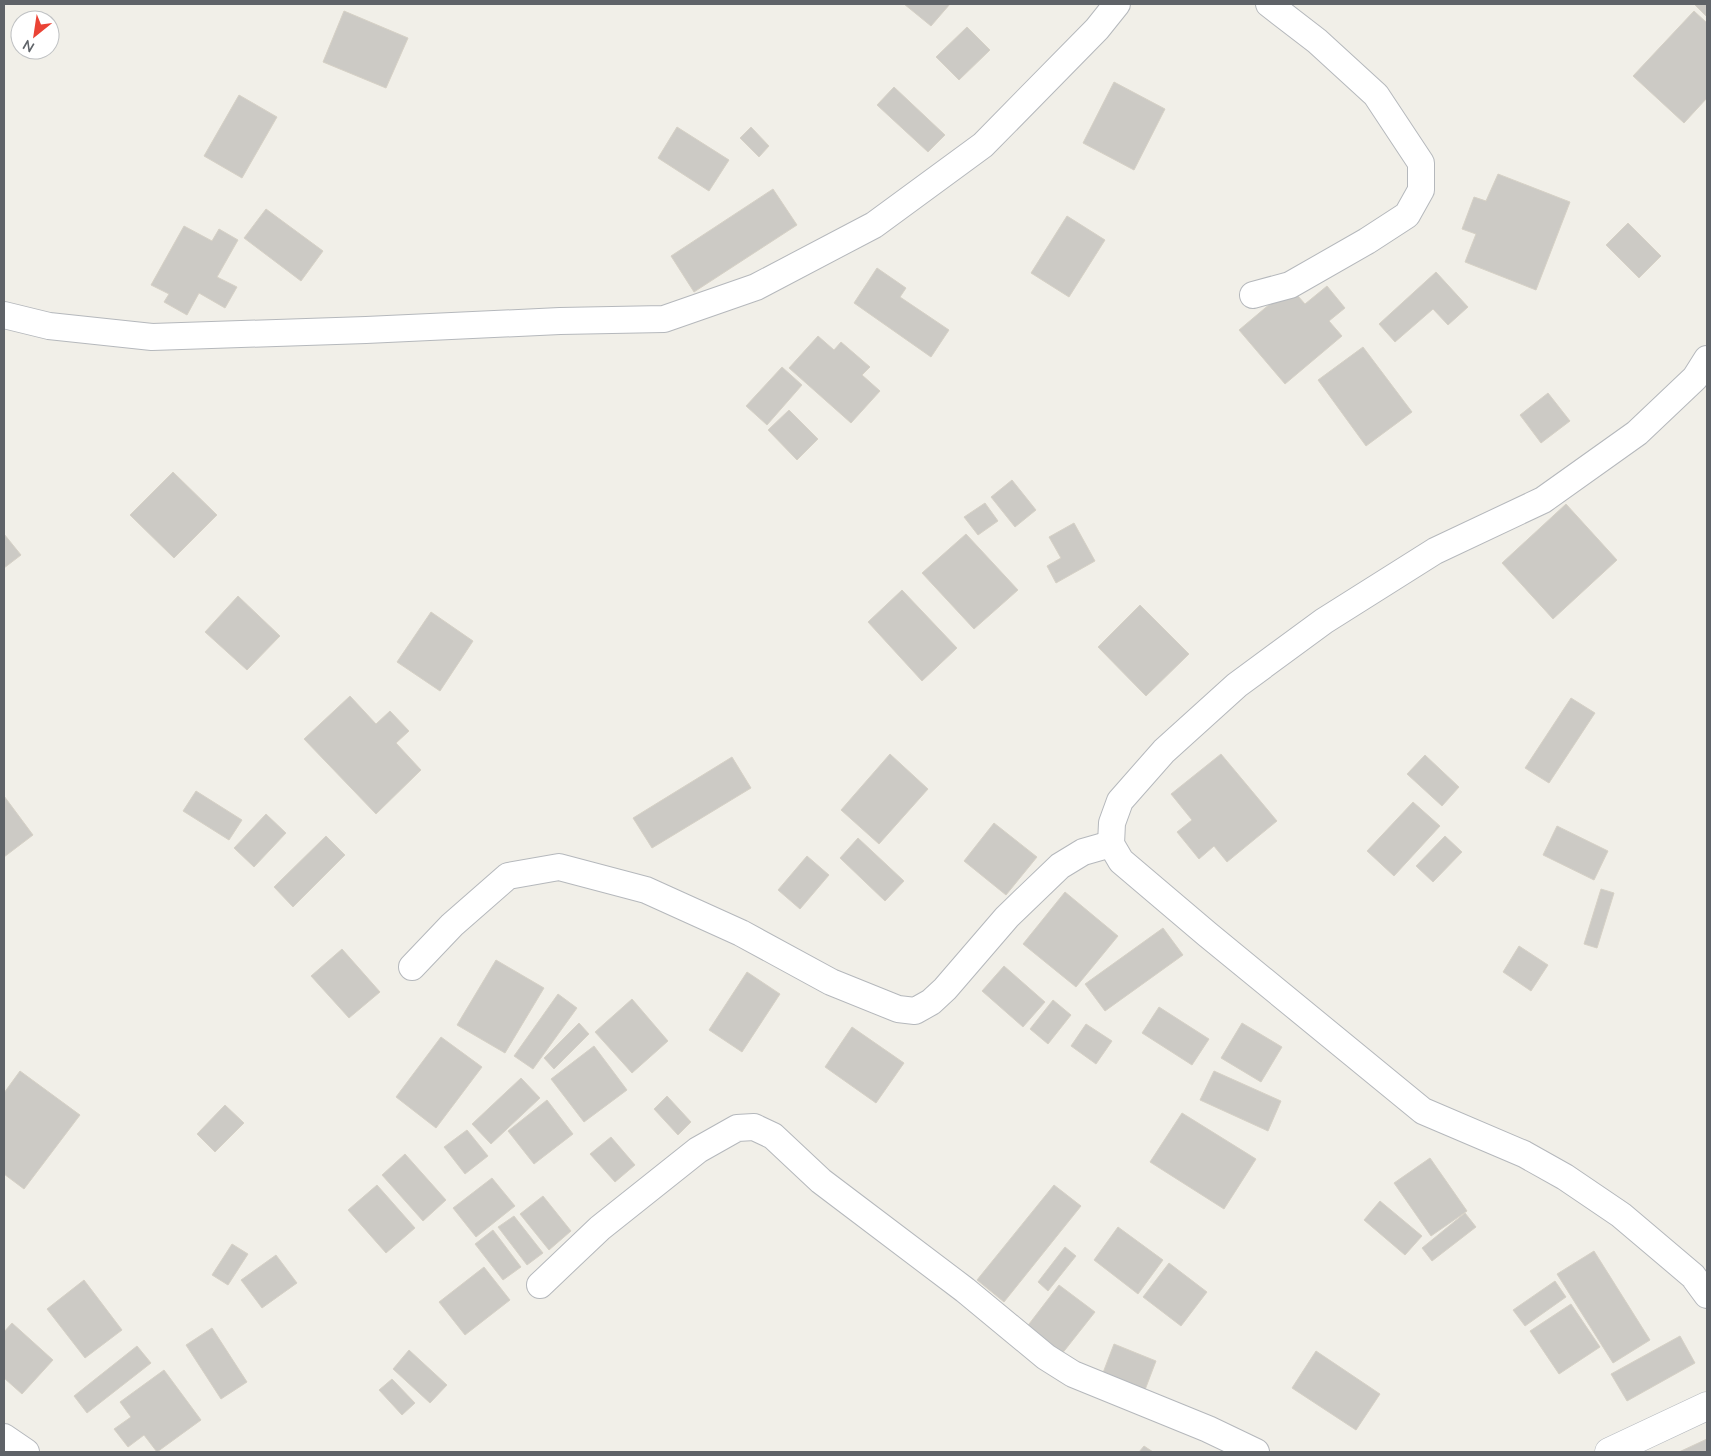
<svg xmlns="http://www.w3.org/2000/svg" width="1711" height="1456" font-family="'Nunito Sans',sans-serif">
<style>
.building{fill:#cccac5;stroke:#d6d1c6}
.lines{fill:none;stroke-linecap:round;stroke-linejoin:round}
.minor-casing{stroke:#b5b8bc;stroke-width:28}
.secondary-casing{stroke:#b6babf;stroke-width:29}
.minor{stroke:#fff;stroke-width:26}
.secondary{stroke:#fff;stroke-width:28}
</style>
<rect width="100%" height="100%" fill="#f1efe8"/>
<g class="building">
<polygon points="904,4 950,4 931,26"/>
<polygon points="1694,4 1707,4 1707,17"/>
<polygon points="344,11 408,38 386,88 323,62"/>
<polygon points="1694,11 1707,23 1707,98 1684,123 1633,76"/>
<polygon points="967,27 990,50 959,80 936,57"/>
<polygon points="1114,82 1165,109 1134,170 1083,143"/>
<polygon points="894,87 945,135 928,152 877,105"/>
<polygon points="239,95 277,117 242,178 204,156"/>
<polygon points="677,127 729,160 709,191 658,158"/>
<polygon points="751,127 769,146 759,157 740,138"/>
<polygon points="1498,174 1570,202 1536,290 1465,262 1476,234 1462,229 1474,197 1486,201"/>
<polygon points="773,189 797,225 694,292 671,256"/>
<polygon points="266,209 323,251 301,281 244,238"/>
<polygon points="1067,216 1105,240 1069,297 1031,273"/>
<polygon points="1628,223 1661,256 1639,278 1606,245"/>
<polygon points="184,226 212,241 219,229 238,240 217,277 237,287 225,308 199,293 187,315 164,302 169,294 151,285"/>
<polygon points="877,268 906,288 900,297 949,330 931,357 854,303"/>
<polygon points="1436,272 1468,307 1448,325 1433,309 1395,342 1379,324"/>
<polygon points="1327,286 1345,308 1329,321 1342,336 1285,384 1239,330 1290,287 1305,304"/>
<polygon points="818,336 834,350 841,342 870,367 862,375 880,391 851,423 789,368"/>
<polygon points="1363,347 1412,412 1366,446 1318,380"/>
<polygon points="782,367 802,385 767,425 746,406"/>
<polygon points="1548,393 1570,421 1541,443 1520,415"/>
<polygon points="789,410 818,439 797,460 768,430"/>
<polygon points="173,472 217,515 174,558 130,515"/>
<polygon points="1012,480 1036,510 1015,527 991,497"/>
<polygon points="985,503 998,521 978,535 964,517"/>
<polygon points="1566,504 1617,560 1553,619 1502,563"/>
<polygon points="1074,523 1095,561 1056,583 1047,566 1061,558 1049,537"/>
<polygon points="4,534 21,555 4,568"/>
<polygon points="966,534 1018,590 974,629 922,573"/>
<polygon points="902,590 957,648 922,681 868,622"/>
<polygon points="238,596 280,636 247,670 205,632"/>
<polygon points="1140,605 1189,654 1146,696 1098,647"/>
<polygon points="431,612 473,641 440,691 397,662"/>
<polygon points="350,696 376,724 390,711 409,731 396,743 421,770 376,814 304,739"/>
<polygon points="1571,698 1595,713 1549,783 1525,768"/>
<polygon points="890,754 928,789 879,844 841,810"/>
<polygon points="1221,754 1277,821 1227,862 1214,846 1199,859 1177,832 1192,820 1171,794"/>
<polygon points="1425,755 1459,787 1442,806 1407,774"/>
<polygon points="732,757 751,788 652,848 633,818"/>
<polygon points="196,791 242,820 229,840 183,811"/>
<polygon points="4,796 33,835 4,857"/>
<polygon points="1413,802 1440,826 1394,876 1367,851"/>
<polygon points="266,814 286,833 254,867 234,848"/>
<polygon points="994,823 1037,857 1006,895 964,861"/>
<polygon points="1557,826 1608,851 1594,880 1543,855"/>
<polygon points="326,836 345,855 293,907 274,887"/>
<polygon points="1445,836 1462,852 1433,882 1416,866"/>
<polygon points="858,838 904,881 885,901 840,858"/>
<polygon points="807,856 829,875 800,909 778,890"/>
<polygon points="1601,889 1614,893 1597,948 1584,944"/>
<polygon points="1065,892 1118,936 1076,987 1023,944"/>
<polygon points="1163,928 1183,955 1105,1011 1085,984"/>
<polygon points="1519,946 1548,965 1531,991 1503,972"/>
<polygon points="342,949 380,992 349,1018 311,976"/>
<polygon points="496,960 544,988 505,1053 457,1025"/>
<polygon points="1004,966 1045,1002 1023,1027 982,991"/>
<polygon points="747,972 780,994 742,1052 709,1030"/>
<polygon points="558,994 577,1008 533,1069 514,1056"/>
<polygon points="632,999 668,1041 632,1073 595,1032"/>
<polygon points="1053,1000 1071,1015 1048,1044 1030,1029"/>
<polygon points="1159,1007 1209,1039 1192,1065 1142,1033"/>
<polygon points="579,1023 589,1034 554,1069 544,1058"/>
<polygon points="1242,1023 1282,1047 1261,1082 1221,1058"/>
<polygon points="1086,1024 1112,1041 1096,1064 1071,1046"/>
<polygon points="852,1027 904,1063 876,1103 825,1067"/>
<polygon points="441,1037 482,1067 436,1128 396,1097"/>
<polygon points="594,1046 627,1090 584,1122 551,1079"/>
<polygon points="20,1071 80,1115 24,1189 4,1174 4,1093"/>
<polygon points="1214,1071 1281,1101 1268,1131 1200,1100"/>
<polygon points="521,1078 540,1098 491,1144 472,1124"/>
<polygon points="667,1096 691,1122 678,1135 654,1109"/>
<polygon points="547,1100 573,1134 534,1164 508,1131"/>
<polygon points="225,1105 244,1123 215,1152 197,1134"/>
<polygon points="1182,1113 1256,1159 1224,1209 1150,1162"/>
<polygon points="467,1130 488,1156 465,1174 444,1147"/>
<polygon points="611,1137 635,1165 615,1182 590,1154"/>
<polygon points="405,1154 446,1200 423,1221 382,1175"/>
<polygon points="1430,1158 1467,1211 1431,1236 1394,1183"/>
<polygon points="492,1178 515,1206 476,1237 453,1208"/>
<polygon points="377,1185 415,1228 386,1253 348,1210"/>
<polygon points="1054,1185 1081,1206 1004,1302 977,1280"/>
<polygon points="543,1196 571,1231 549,1250 520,1214"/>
<polygon points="1380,1201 1422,1236 1405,1255 1364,1220"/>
<polygon points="1465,1213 1476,1227 1432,1261 1422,1248"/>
<polygon points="514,1216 543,1253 527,1265 498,1227"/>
<polygon points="1118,1227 1163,1260 1138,1294 1094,1260"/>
<polygon points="493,1230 521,1267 503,1280 475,1244"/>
<polygon points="232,1244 248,1254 228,1285 212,1275"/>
<polygon points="1065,1247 1076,1256 1048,1291 1038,1282"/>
<polygon points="1594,1251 1650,1340 1613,1363 1557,1274"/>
<polygon points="276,1255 297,1283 262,1308 241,1280"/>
<polygon points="1169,1263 1207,1292 1181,1326 1143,1297"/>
<polygon points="484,1267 510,1300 465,1335 439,1302"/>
<polygon points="84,1280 122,1330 85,1358 47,1309"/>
<polygon points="1555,1281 1566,1297 1525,1326 1513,1310"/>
<polygon points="1059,1285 1095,1312 1061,1355 1026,1328"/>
<polygon points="1571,1304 1600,1347 1559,1374 1530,1331"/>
<polygon points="12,1323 53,1360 22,1394 4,1378 4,1332"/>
<polygon points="212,1328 247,1382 221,1399 186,1345"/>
<polygon points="1680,1336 1695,1363 1627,1401 1611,1374"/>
<polygon points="1114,1344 1156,1361 1143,1395 1101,1378"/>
<polygon points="137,1346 151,1363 87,1413 74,1396"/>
<polygon points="409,1350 447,1385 430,1403 393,1369"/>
<polygon points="1316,1351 1380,1394 1356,1430 1292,1388"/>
<polygon points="164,1370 201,1420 157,1452 144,1435 128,1447 114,1429 131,1417 120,1402"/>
<polygon points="392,1379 415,1403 402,1415 379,1390"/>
<polygon points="1707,1439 1707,1452 1679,1452"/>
<polygon points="1144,1446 1153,1452 1139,1452"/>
</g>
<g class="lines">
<g class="minor-casing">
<g id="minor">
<polyline points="1253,295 1290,285 1367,241 1407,215 1421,190 1421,163 1376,95 1317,41 1269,4"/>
<polyline points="4,315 49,326 152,337 366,330 560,321 664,319 756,287 874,225 983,145 1097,29 1117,4"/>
<polyline points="1707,359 1695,378 1637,433 1543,500 1435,551 1324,621 1237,685 1164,751 1120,801 1112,823 1111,844 1121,861 1207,934 1423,1111 1524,1154 1565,1177 1621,1215 1693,1276 1707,1295"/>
<polyline points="412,967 452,925 508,876 559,867 646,890 741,933 831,982 898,1009 915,1011 931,1002 945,989 1007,917 1060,866 1083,852 1111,844"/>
<polyline points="540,1285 600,1228 698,1150 737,1128 754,1127 773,1136 821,1181 965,1290 1046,1357 1073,1374 1208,1429 1256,1452"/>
<polyline points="4,1437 26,1452"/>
</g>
</g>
<g class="secondary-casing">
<polyline id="secondary" points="1609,1452 1707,1406"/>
</g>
<use href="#minor" class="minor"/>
<use href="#secondary" class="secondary"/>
</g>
<rect width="1711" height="1456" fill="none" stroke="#5f6368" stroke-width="10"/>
<g transform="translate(35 35) rotate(210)"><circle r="24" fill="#ffffff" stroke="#bfc1c3"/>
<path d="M0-4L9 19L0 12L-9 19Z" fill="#ea4335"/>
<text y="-8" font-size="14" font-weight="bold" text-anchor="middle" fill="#5f6368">N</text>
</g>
</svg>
